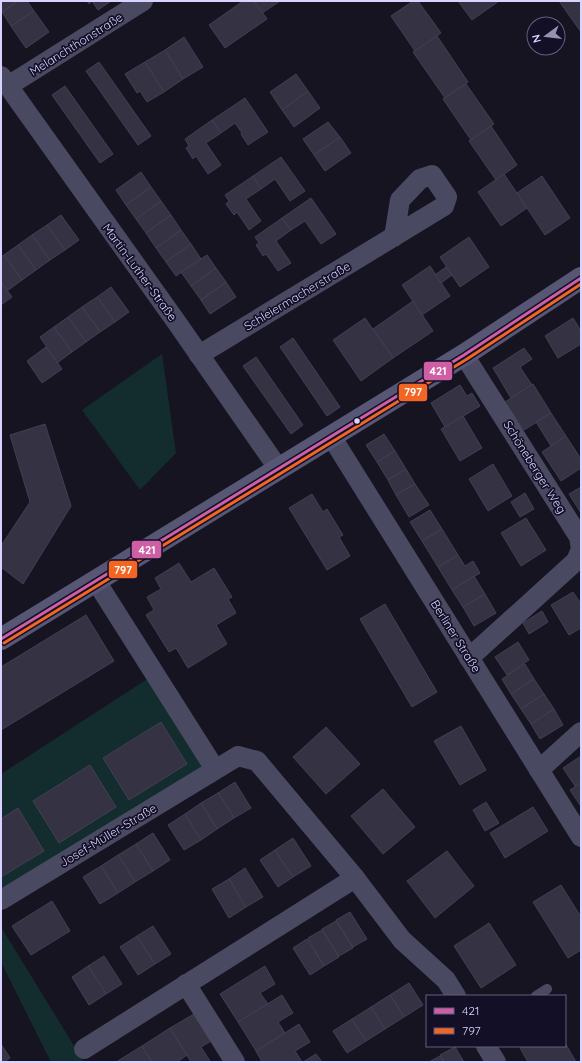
<svg xmlns="http://www.w3.org/2000/svg" width="582" height="1063" font-family="Quicksand,sans-serif">
<style>
.green{fill:#132c2d}
.building{fill:#343243;stroke:#433f54}
.lines{fill:none;stroke-linecap:round;stroke-linejoin:round}
.lane{stroke:#4a4962;stroke-width:10}
.street{stroke:#4a4962;stroke-width:20}
.secondary{stroke:#575674;stroke-width:22}
.bus-1-casing{stroke:#130f26;stroke-width:6}
.bus-2-casing{stroke:#130f26;stroke-width:6}
.bus-1{stroke:#ce5fa4;stroke-width:3}
.bus-2{stroke:#f26522;stroke-width:3}
.bus-dot{fill:#d9d4ff;stroke:#130f26;stroke-width:1.5}
.labels{text-anchor:middle;dominant-baseline:central;stroke-width:3.5;stroke-linejoin:round;paint-order:stroke}
.street-label{font-size:12px;fill:#d9d4ff;stroke:#130f26}
.line-badge{stroke:#130f26;stroke-width:1.5}
.badge-label{font-size:11px;text-anchor:middle;font-weight:bold;fill:#fff}
</style>
<rect width="100%" height="100%" fill="#161421"/>
<g class="green">
<polygon points="162,354 176,453 140,490 82,410"/>
<polygon points="155,674 215,769 1,900 1,774"/>
<polygon points="1,927 84,1062 51,1062 1,962"/>
</g>
<g class="building">
<polygon points="1,1 18,1 2,12"/>
<polygon points="18,1 27,1 34,11 11,26 2,12"/>
<polygon points="87,1 111,1 98,10 92,1 89,4"/>
<polygon points="243,1 254,1 267,19 225,48 209,25"/>
<polygon points="254,1 280,1 262,13"/>
<polygon points="413,1 418,1 441,33 415,51 391,16"/>
<polygon points="458,1 499,1 472,20"/>
<polygon points="559,1 581,1 581,32"/>
<polygon points="34,11 49,32 26,48 11,26"/>
<polygon points="437,36 468,82 445,98 413,52"/>
<polygon points="184,37 203,67 183,79 165,50"/>
<polygon points="165,50 183,79 164,92 145,62"/>
<polygon points="99,62 151,136 138,145 86,71"/>
<polygon points="145,62 164,92 147,102 140,91 137,93 125,74"/>
<polygon points="296,74 308,91 282,110 270,92"/>
<polygon points="466,84 494,124 471,140 443,99"/>
<polygon points="65,86 113,154 100,163 52,95"/>
<polygon points="308,91 320,108 294,127 282,110"/>
<polygon points="245,98 268,132 248,145 241,134 242,133 235,123 221,133 212,120"/>
<polygon points="212,120 221,133 206,143 221,165 208,174 196,156 193,159 186,148 189,146 185,139"/>
<polygon points="328,122 340,137 314,155 303,139"/>
<polygon points="491,126 517,165 496,180 469,141"/>
<polygon points="340,137 351,153 325,171 314,155"/>
<polygon points="281,157 305,191 290,201 275,179 261,189 253,176"/>
<polygon points="141,172 151,187 126,205 116,190"/>
<polygon points="504,174 527,208 501,226 478,192"/>
<polygon points="253,176 261,189 246,199 261,221 249,230 237,212 234,215 226,204 229,201 225,195"/>
<polygon points="542,176 570,218 545,235 517,193"/>
<polygon points="151,187 161,201 136,219 126,205"/>
<polygon points="311,198 336,234 321,244 305,221 291,230 282,218"/>
<polygon points="161,201 171,215 146,233 136,219"/>
<polygon points="61,215 79,240 65,250 47,225"/>
<polygon points="171,215 181,230 156,248 146,233"/>
<polygon points="282,218 291,230 276,241 291,263 278,271 266,254 263,256 256,245 259,243 255,237"/>
<polygon points="47,225 65,250 50,260 32,235"/>
<polygon points="181,230 191,244 166,262 156,248"/>
<polygon points="32,235 50,260 36,270 18,245"/>
<polygon points="469,237 489,267 460,287 440,257"/>
<polygon points="191,244 201,259 176,276 166,262"/>
<polygon points="18,245 36,270 22,280 4,255"/>
<polygon points="4,255 22,280 7,291 1,282 1,257"/>
<polygon points="207,255 216,268 191,286 181,272"/>
<polygon points="430,266 450,296 422,315 402,285"/>
<polygon points="446,267 452,275 441,283 435,275"/>
<polygon points="216,268 226,282 201,300 191,286"/>
<polygon points="1,282 12,297 1,305"/>
<polygon points="226,282 236,297 210,314 201,300"/>
<polygon points="111,287 129,312 115,322 97,297"/>
<polygon points="97,297 115,322 100,332 82,307"/>
<polygon points="413,301 433,331 393,358 373,329"/>
<polygon points="82,307 100,332 86,342 68,317"/>
<polygon points="68,317 86,342 72,352 54,327"/>
<polygon points="365,318 393,358 361,381 333,340"/>
<polygon points="573,318 581,331 581,344 558,358 545,336"/>
<polygon points="54,327 72,352 57,363 40,337"/>
<polygon points="293,338 340,407 327,416 280,347"/>
<polygon points="46,347 62,369 42,383 27,361"/>
<polygon points="524,348 532,359 520,367 532,385 511,398 493,368"/>
<polygon points="256,357 303,425 291,434 243,366"/>
<polygon points="533,384 551,413 524,430 505,402"/>
<polygon points="460,385 467,396 472,393 480,406 445,427 431,403"/>
<polygon points="551,413 566,436 551,446 536,422"/>
<polygon points="463,416 482,448 460,461 441,429"/>
<polygon points="45,424 71,506 23,584 1,567 1,546 30,502 10,435"/>
<polygon points="384,434 395,451 377,462 366,445"/>
<polygon points="566,436 581,459 581,468 561,481 542,452"/>
<polygon points="395,451 406,469 388,480 377,462"/>
<polygon points="493,464 512,496 488,511 469,479"/>
<polygon points="406,469 415,484 396,495 388,480"/>
<polygon points="415,484 429,505 409,517 396,495"/>
<polygon points="581,487 581,513 569,494"/>
<polygon points="525,493 534,509 520,517 511,502"/>
<polygon points="312,494 323,512 327,509 343,535 339,537 350,556 327,570 289,508"/>
<polygon points="430,510 442,529 422,541 410,522"/>
<polygon points="526,518 546,550 521,566 501,533"/>
<polygon points="442,529 458,555 438,567 422,541"/>
<polygon points="458,555 465,566 473,561 480,573 452,590 438,567"/>
<polygon points="179,563 191,582 214,568 232,597 228,599 236,613 216,625 227,644 188,668 176,648 169,652 146,615 154,610 147,597 161,589 155,578"/>
<polygon points="474,576 485,594 463,607 452,590"/>
<polygon points="573,592 581,604 581,628 569,635 551,605"/>
<polygon points="485,594 496,613 474,626 463,607"/>
<polygon points="385,604 437,692 412,707 360,619"/>
<polygon points="542,611 548,622 529,634 523,623"/>
<polygon points="86,615 114,661 1,730 1,667"/>
<polygon points="518,642 529,660 507,675 495,657"/>
<polygon points="525,664 534,679 511,694 502,679"/>
<polygon points="534,679 544,694 521,709 511,694"/>
<polygon points="544,694 554,709 531,724 521,709"/>
<polygon points="554,709 563,725 540,739 531,724"/>
<polygon points="161,722 187,764 129,800 103,758"/>
<polygon points="461,726 486,770 460,785 434,741"/>
<polygon points="326,727 360,764 326,794 293,757"/>
<polygon points="581,756 581,782 575,786 563,768"/>
<polygon points="90,765 116,807 59,843 33,801"/>
<polygon points="235,782 251,808 234,818 218,793"/>
<polygon points="581,783 581,804 580,805 570,790"/>
<polygon points="383,789 415,827 383,854 351,816"/>
<polygon points="218,793 234,818 217,829 201,803"/>
<polygon points="486,802 499,823 485,831 473,810"/>
<polygon points="201,803 217,829 201,840 185,814"/>
<polygon points="533,807 548,831 505,858 490,833"/>
<polygon points="18,808 44,851 1,877 1,819"/>
<polygon points="185,814 201,840 184,850 168,825"/>
<polygon points="153,833 170,860 153,871 136,844"/>
<polygon points="293,838 311,866 293,877 275,850"/>
<polygon points="136,844 153,871 135,882 118,855"/>
<polygon points="275,850 293,877 278,887 260,860"/>
<polygon points="447,851 474,886 435,918 407,881"/>
<polygon points="118,855 135,882 118,893 101,866"/>
<polygon points="101,866 118,893 100,904 83,877"/>
<polygon points="245,868 263,897 246,907 229,879"/>
<polygon points="229,879 246,907 229,918 212,889"/>
<polygon points="561,885 581,917 581,950 568,958 533,902"/>
<polygon points="52,901 70,931 31,955 12,926"/>
<polygon points="350,912 367,939 353,947 336,920"/>
<polygon points="336,921 353,948 339,956 322,929"/>
<polygon points="489,923 516,965 481,988 454,946"/>
<polygon points="153,926 171,954 155,964 137,936"/>
<polygon points="322,930 339,957 324,966 308,938"/>
<polygon points="137,936 155,964 138,975 120,947"/>
<polygon points="307,939 324,966 310,975 293,948"/>
<polygon points="104,956 122,984 106,994 88,966"/>
<polygon points="88,966 106,994 89,1005 72,977"/>
<polygon points="265,966 275,984 260,993 268,1004 238,1022 220,994"/>
<polygon points="409,983 423,1005 404,1017 390,995"/>
<polygon points="282,995 293,1013 278,1022 285,1033 256,1051 238,1022"/>
<polygon points="390,995 404,1017 385,1029 371,1007"/>
<polygon points="371,1007 385,1029 366,1041 352,1019"/>
<polygon points="199,1011 216,1038 201,1047 210,1061 208,1062 191,1062 170,1028"/>
<polygon points="352,1019 366,1041 347,1053 333,1031"/>
<polygon points="299,1024 310,1042 295,1051 302,1062 262,1062 256,1051"/>
<polygon points="170,1028 187,1055 177,1062 152,1062 142,1046"/>
<polygon points="565,1043 576,1062 528,1062 520,1048 523,1046 565,1046"/>
<polygon points="1,1044 10,1058 4,1062 1,1062"/>
<polygon points="142,1046 152,1062 116,1062"/>
<polygon points="455,1047 464,1062 445,1062 440,1055"/>
<polygon points="316,1054 322,1062 303,1062"/>
<polygon points="440,1056 444,1062 429,1062"/>
</g>
<g class="lines">
<polyline class="lane" points="536,996 547,989"/>
<g class="street">
<polyline points="1,76 175,320 278,468"/>
<polyline points="8,86 143,1"/>
<polyline points="199,355 444,206 447,197 432,175 420,179 400,200 394,237"/>
<polyline points="464,355 579,537 581,549 576,561 469,658"/>
<polyline points="331,436 581,837"/>
<polyline points="96,581 215,769"/>
<polyline points="539,770 581,732"/>
<polyline points="1,900 238,756 257,761 355,878 402,940 446,980 456,996"/>
<polyline points="186,984 235,1062"/>
<polyline points="486,1046 496,1062"/>
<polyline points="84,1049 355,878"/>
</g>
<polyline class="secondary" points="1,639 464,355 581,278"/>
<g class="bus-1-casing">
<polyline id="bus-1" points="1,639 464,355 581,278"/>
</g>
<g class="bus-2-casing">
<polyline id="bus-2" points="4,643 467,359 581,284"/>
</g>
<use href="#bus-1" class="bus-1"/>
<use href="#bus-2" class="bus-2"/>
</g>
<circle class="bus-dot" cx="357" cy="421" r="3.5"/>
<g class="labels">
<g class="street-label">
<text transform="translate(76 44) rotate(-32)">Melanchthonstraße</text>
<text transform="translate(140 272) rotate(54)">Martin-Luther-Straße</text>
<text transform="translate(297 296) rotate(-31)">Schleiermacherstraße</text>
<text transform="translate(535 467) rotate(58)">Schöneberger Weg</text>
<text transform="translate(456 636) rotate(58)">Berliner Straße</text>
<text transform="translate(108 835) rotate(-31)">Josef-Müller-Straße</text>
</g>
</g>
<g class="line-badge">
<rect x="423" y="361" width="30" height="20" rx="4" fill="#ce5fa4"/>
<rect x="398" y="383" width="30" height="19" rx="4" fill="#f26522"/>
<rect x="131" y="540" width="31" height="19" rx="4" fill="#ce5fa4"/>
<rect x="108" y="560" width="30" height="19" rx="4" fill="#f26522"/>
</g>
<g class="badge-label">
<text x="438" y="375">421</text>
<text x="413" y="396">797</text>
<text x="147" y="554">421</text>
<text x="123" y="574">797</text>
</g>
<rect width="582" height="1063" fill="none" stroke="#d9d4ff" stroke-width="4"/>
<rect x="426" y="995" width="140" height="52" fill="#130f26" stroke="#625e7d"/>
<rect x="434" y="1008" width="20" height="6" fill="#ce5fa4" stroke="#625e7d"/>
<text x="462" y="1015" font-size="12" fill="#d9d4ff">421</text>
<rect x="434" y="1028" width="20" height="6" fill="#f26522" stroke="#625e7d"/>
<text x="462" y="1035" font-size="12" fill="#d9d4ff">797</text>
<g transform="translate(546 36) rotate(255)"><circle r="19" fill="#130f26" stroke="#625e7d"/>
<path d="M0-3L7 15L0 10L-7 15Z" fill="#9591b1"/>
<text y="-6" font-size="11" font-weight="bold" text-anchor="middle" fill="#d9d4ff">N</text>
</g>
</svg>
